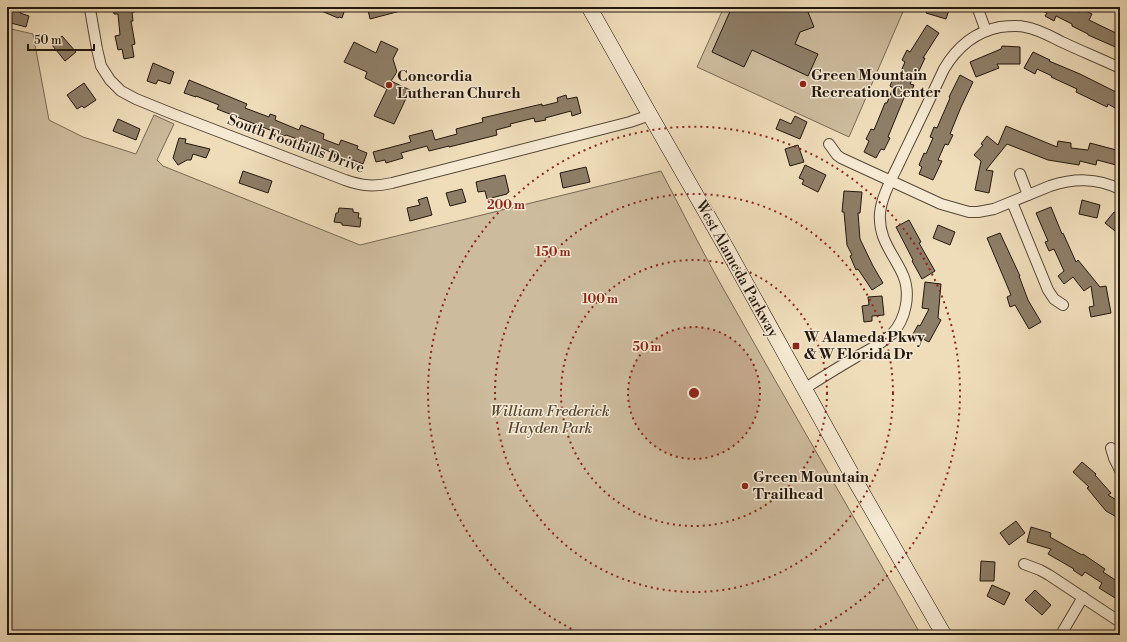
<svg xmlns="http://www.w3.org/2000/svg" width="1127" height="642" font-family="'Libre Bodoni',serif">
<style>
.green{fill:#ccbb9d;stroke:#776955}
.building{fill:#8d7e67;stroke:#22170d}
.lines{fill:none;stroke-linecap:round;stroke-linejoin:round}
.street-casing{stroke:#554838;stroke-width:12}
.secondary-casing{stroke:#22170d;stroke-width:16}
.street{stroke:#f5e9d2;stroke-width:10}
.secondary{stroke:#f5e9d2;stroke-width:15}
.ring{fill:none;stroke:#8f2418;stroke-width:2;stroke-dasharray:2 4}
.poi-dot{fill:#8f2418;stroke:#f5e9d2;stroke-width:1.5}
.labels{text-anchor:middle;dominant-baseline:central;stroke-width:3;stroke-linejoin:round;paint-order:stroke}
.poi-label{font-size:15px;font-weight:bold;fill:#22170d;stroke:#f5e9d2;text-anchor:start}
.street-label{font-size:15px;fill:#22170d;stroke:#f5e9d2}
.park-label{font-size:15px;font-style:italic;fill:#554838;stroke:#f5e9d2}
.centre{fill:#8f2418;stroke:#f5e9d2;stroke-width:2}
.ring-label{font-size:12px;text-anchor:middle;font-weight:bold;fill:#8f2418;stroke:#f5e9d2;stroke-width:3;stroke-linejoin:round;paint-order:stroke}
</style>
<rect width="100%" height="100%" fill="#efddba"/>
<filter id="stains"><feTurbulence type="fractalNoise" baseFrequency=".005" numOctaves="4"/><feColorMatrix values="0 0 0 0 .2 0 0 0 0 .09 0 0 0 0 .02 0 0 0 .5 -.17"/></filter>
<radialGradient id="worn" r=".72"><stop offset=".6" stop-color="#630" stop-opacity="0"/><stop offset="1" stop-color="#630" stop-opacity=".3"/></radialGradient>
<g class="green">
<polygon points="724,7 905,7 849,137 697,67"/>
<path d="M7,28L33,34L49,120L83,137L136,154L154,115L174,124L157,160L163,166L360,245L661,171C680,207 699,245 719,281C785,399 854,517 921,635H7Z"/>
</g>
<g class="building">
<polygon points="10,7 16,7 22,9 20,13 29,16 26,27 7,22 9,17 7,16"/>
<polygon points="113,7 134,7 135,12 132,12 133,21 131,21 135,44 132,45 134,57 124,59 122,49 118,50 115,36 120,35 118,14 114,14"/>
<polygon points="312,7 338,7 345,9 342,18 339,17 338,18"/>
<polygon points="372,7 407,7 408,9 370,19 368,10 372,8"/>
<polygon points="732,7 806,7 814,27 800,32 795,44 818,54 808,76 752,50 744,67 712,52"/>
<polygon points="928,7 950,7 946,19 926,13"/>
<polygon points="1034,7 1069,7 1080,12 1082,9 1092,14 1089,20 1120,35 1120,49 1088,35 1088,34 1072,26 1072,24 1056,16 1054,21 1045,16 1047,13"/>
<polygon points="927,25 939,33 923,58 925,58 919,71 917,70 910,84 914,85 910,95 906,93 888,137 890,138 884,150 881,149 876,158 864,152 869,141 866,139 871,129 874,130 885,103 887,103 893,88 890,86 894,76 898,78 905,62 902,60 907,50 910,52"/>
<polygon points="62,36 76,52 65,61 52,45"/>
<polygon points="381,41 398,49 393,59 397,72 391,81 410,90 394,124 374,116 387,89 365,78 367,72 344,62 354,42 376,53"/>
<polygon points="1002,46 1020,47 1020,64 997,64 999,68 976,77 970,62 1001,49"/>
<polygon points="1033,52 1050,60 1049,61 1080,74 1120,94 1120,99 1115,108 1108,104 1107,107 1076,92 1077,89 1051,77 1052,76 1037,69 1035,74 1024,68"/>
<polygon points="153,63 174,72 170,84 158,80 156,84 147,81"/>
<polygon points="960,75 973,82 961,107 950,134 953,135 948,145 945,144 938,160 942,161 933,180 919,174 922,167 919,165 924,153 926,154 933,138 930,137 934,127 937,128 950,98 949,97"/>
<polygon points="189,80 247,104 245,108 269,117 270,114 276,116 275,120 299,130 301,125 324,134 323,139 339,145 341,140 358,146 357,149 367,153 363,164 353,160 352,164 334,157 335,154 317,146 286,135 285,136 217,109 219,105 196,96 196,97 184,93"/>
<polygon points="84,83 96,100 84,108 82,106 77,109 67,95"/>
<polygon points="566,95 567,99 577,97 581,113 572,116 571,111 545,118 546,120 535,122 534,118 510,124 511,126 496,130 497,135 449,147 449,146 429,151 427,146 401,153 403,158 386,163 385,160 376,162 373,152 411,142 409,136 432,130 435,140 457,134 456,129 483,122 482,118 542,104 542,106 558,102 557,98"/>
<polygon points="795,116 807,122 800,139 776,129 780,119 791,124"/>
<polygon points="118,119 140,129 136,140 113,131"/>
<polygon points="1006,126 1057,147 1058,141 1071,143 1071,148 1088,150 1090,143 1120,151 1120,166 1097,160 1096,165 1080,161 1079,165 1048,160 1007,144 986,170 993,171 989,193 975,190 981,161 974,155 983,145 981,144 987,136 998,145"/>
<polygon points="179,138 186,139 185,143 210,149 206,158 193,154 191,160 187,160 178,165 173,158"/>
<polygon points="798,145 804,162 790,166 785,149"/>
<polygon points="805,165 826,175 818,192 802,184 804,180 799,178"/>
<polygon points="586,167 590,182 563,188 560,173"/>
<polygon points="243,171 272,181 268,193 239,183"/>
<polygon points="505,175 509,192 507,193 507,194 487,199 485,191 478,192 476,182"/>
<polygon points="462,189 466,202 450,206 446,193"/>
<polygon points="844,191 862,192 860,213 858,213 860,239 873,266 883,283 872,290 858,269 856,270 850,256 852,255 847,245 844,212 842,212"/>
<polygon points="427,197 432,215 410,221 407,208 420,205 418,200"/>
<polygon points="1082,200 1100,205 1097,218 1079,214"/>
<polygon points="1051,207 1062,234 1063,233 1076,262 1078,260 1100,287 1106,286 1111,313 1091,317 1089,307 1094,306 1091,286 1084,291 1073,277 1064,284 1058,276 1064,271 1054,249 1049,251 1045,242 1048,241 1036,213"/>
<polygon points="339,208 353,209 353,212 359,213 358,218 361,218 360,227 342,225 342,223 334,222 336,213 338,213"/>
<polygon points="1114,212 1120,216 1120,235 1105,223"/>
<polygon points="909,220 921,242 919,243 935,271 922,279 912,261 913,260 896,227"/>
<polygon points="938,225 955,232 950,245 933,238"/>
<polygon points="1000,233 1020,276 1019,276 1028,300 1041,322 1029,329 1015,305 1010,307 1007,297 1011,295 987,238"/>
<polygon points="925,282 941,284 938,318 941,320 929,342 913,334 918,325 920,326 929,309 922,308"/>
<polygon points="882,296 884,315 872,316 872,321 864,322 862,306 869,305 868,297"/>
<polygon points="1082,462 1096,474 1095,475 1111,493 1108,495 1120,502 1120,519 1106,511 1087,488 1089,487 1073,472"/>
<polygon points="1016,521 1025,533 1009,545 1000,533"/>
<polygon points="1031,527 1051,533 1050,537 1082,555 1083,554 1105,569 1103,572 1120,583 1120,601 1099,588 1102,583 1085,572 1082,576 1073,570 1074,569 1048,554 1051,549 1027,542"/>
<polygon points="981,561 995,562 994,581 980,581"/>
<polygon points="992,585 1010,593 1004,605 987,596"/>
<polygon points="1035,590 1051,605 1042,615 1025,600"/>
</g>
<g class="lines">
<g class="street-casing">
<g id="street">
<path d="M87,7L90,9L97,49L101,66L110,80L121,91L136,99L173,114L345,180C362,186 374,187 392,183L630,122L650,115"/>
<polyline points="979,12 986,31"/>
<path d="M829,144L837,155L841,158L941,204L969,212H978L994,209L1050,186C1075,178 1096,178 1120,189"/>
<polyline points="1020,174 1028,195"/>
<polyline points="1012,202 1048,290 1054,299 1063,305"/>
<path d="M804,389C821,378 839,367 856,357C868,350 882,344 892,334C906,319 911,294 903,275C893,253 878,239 880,213C882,194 894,175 902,157C916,128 930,99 944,69C957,47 974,32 1000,27C1008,26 1017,25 1025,27C1038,29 1050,36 1062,42C1081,51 1101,59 1120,68"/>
<polyline points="1111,448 1114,458 1120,470"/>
<polyline points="1024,564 1040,570 1049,575 1120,622"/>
<polyline points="1063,631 1083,597"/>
</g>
</g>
<g class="secondary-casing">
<polyline id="secondary" points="589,7 650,115 728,251 856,482 944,635"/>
</g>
<use href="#street" class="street"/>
<use href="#secondary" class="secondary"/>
</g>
<circle cx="694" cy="393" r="66" fill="#8f2418" fill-opacity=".12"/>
<g class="ring">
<circle cx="694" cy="393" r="66"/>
<circle cx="694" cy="393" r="133"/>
<circle cx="694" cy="393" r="199"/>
<path d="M582 634A266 266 0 1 1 806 634"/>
</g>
<g class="poi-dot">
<circle cx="803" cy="84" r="4"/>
<circle cx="389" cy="85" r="4"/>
<rect x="792" y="342" width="8" height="8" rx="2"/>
<circle cx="745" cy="486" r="4"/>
</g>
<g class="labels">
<g class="poi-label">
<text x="811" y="75">Green Mountain<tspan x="811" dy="17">Recreation Center</tspan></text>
<text x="397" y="76">Concordia<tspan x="397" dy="17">Lutheran Church</tspan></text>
<text x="804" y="337">W Alameda Pkwy<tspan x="804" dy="17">&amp; W Florida Dr</tspan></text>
<text x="753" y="477">Green Mountain<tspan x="753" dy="17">Trailhead</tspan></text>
</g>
<g class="street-label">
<text transform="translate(296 144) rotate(20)">South Foothills Drive</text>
<text transform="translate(737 269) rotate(61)">West Alameda Parkway</text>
</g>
<g class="park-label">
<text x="550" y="411">William Frederick<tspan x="550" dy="17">Hayden Park</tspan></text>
</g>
</g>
<circle cx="694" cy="393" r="6" class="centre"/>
<g class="ring-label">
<text x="506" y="209">200 m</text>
<text x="553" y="256">150 m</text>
<text x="600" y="303">100 m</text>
<text x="647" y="351">50 m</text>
</g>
<rect width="1127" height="642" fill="none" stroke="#efddba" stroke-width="24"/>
<rect x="8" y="8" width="1111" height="626" fill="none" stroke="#22170d" stroke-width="2"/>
<rect x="12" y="12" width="1103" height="618" fill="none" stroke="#22170d"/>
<path d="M28 44v6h66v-6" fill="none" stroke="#22170d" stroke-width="2"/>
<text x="34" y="44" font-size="12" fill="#22170d" stroke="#f5e9d2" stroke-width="3" paint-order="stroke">50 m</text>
<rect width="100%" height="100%" filter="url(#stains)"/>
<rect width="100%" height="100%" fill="url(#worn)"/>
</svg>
